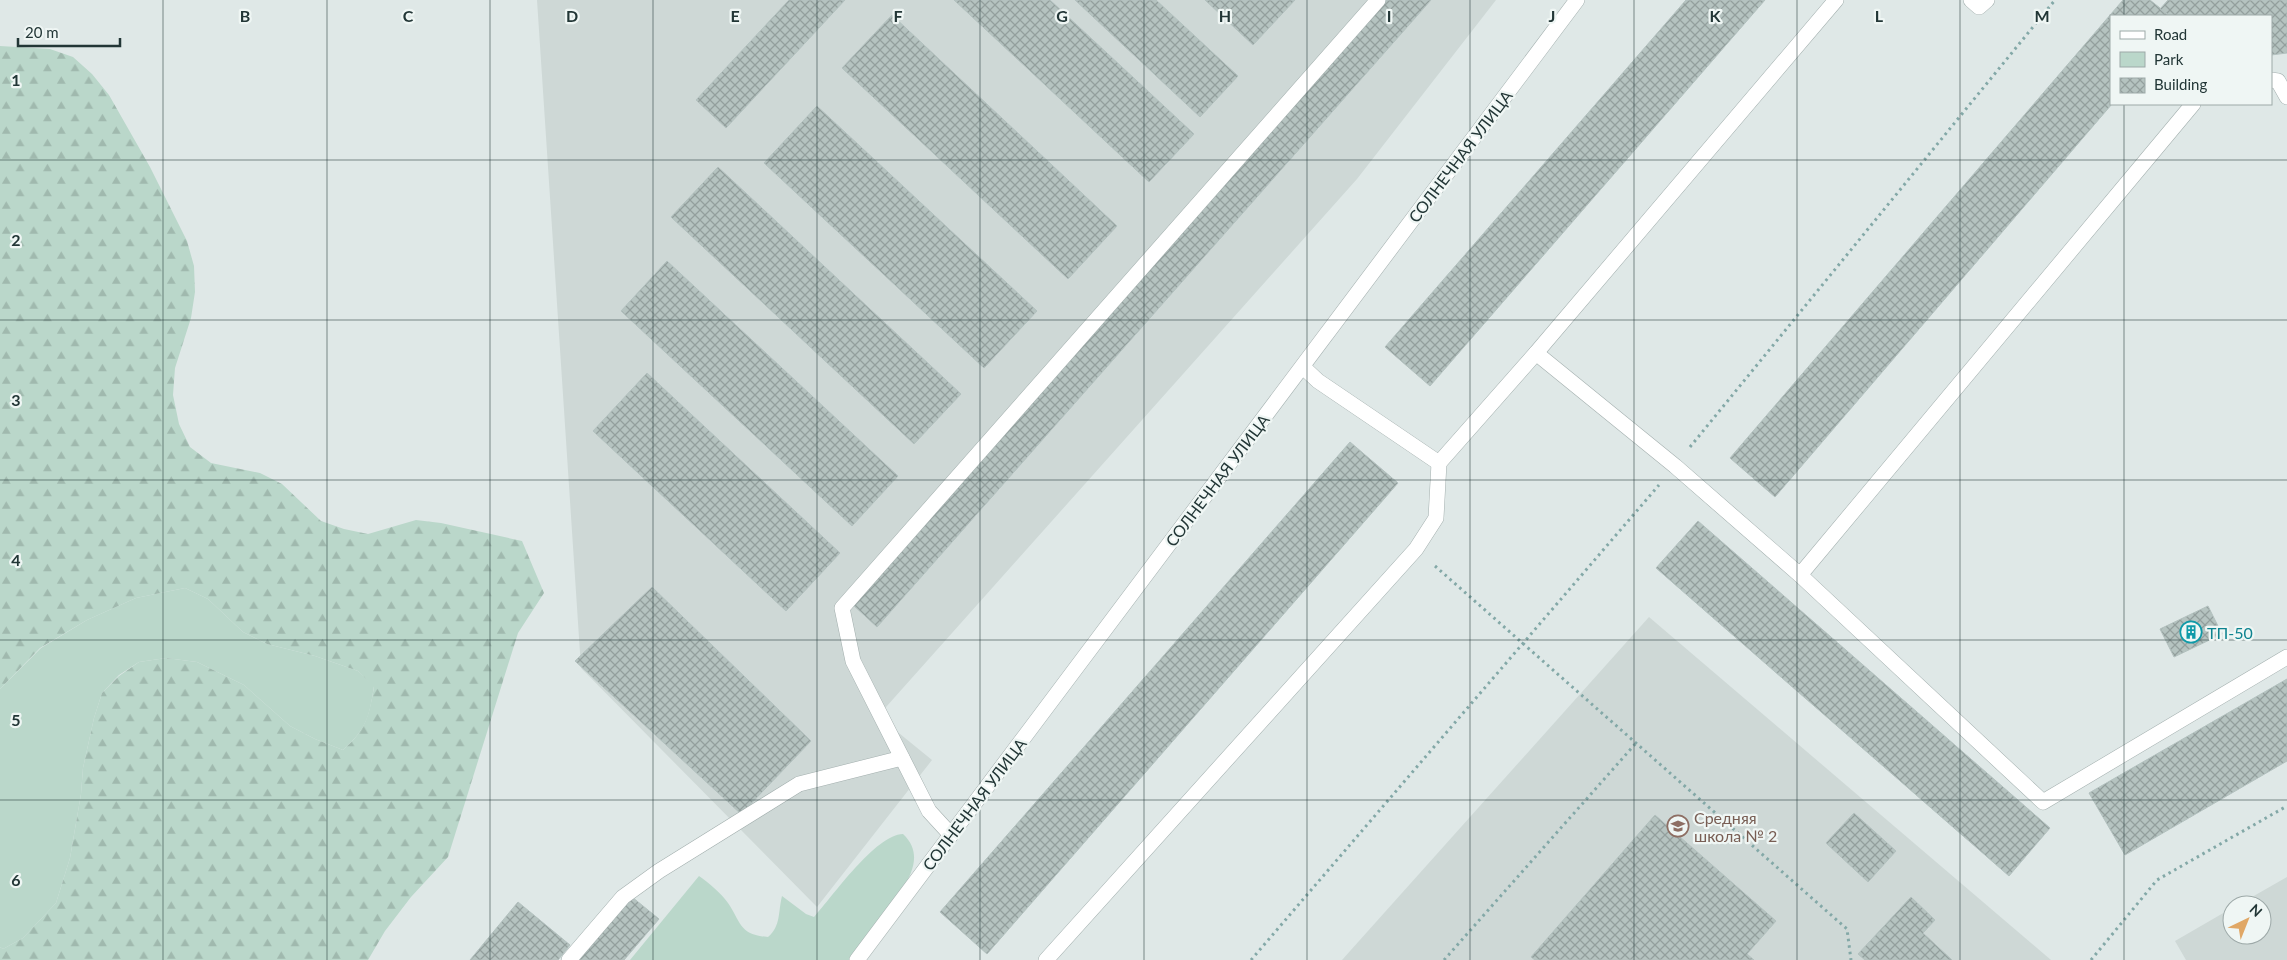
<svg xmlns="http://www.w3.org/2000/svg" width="2287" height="960" font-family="Lato,sans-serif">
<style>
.built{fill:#ced8d6}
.green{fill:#bad7ca}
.forest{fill:url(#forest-firs)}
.building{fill:url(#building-cross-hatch);stroke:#b3c1bf}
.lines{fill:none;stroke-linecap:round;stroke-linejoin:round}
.minor-casing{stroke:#a3afae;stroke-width:16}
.path{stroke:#83a8a7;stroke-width:3;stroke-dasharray:2.5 4;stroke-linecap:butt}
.minor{stroke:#fff;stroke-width:15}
.grid{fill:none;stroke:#223636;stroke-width:1;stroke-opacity:0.55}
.labels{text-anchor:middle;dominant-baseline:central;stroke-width:4.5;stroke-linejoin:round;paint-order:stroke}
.street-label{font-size:16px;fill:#223636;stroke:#eff6f4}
.culture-label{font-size:16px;fill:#0d838f;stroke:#eff6f4;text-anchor:start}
.education-label{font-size:16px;fill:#785e54;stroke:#eff6f4;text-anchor:start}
.grid-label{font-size:16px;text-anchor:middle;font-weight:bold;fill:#223636;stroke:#eff6f4;stroke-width:4.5;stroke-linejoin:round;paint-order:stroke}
</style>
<defs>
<pattern id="forest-firs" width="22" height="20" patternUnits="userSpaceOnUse" patternTransform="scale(1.25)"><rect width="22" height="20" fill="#bad7ca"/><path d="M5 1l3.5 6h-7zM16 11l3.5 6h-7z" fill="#a0b9ae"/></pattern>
<pattern id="building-cross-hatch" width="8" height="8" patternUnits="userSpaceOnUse" patternTransform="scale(1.25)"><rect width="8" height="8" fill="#b5c3c0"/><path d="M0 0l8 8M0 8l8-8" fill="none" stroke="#939f9d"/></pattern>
</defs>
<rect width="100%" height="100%" fill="#dfe8e7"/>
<g class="built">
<polygon points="537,0 1496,0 1357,179 878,716 932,760 817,907 581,668"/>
<polygon points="1649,617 2051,960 1342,960"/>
<polygon points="2287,877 2287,960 2186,960 2175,941 2232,908 2232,935 2262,935 2262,905 2238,905"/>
</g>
<g class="green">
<path d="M185,588L208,599L243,632L267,644L315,656L358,671L374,686C369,718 367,728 343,750L315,739L290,726L244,685L197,662L166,658L139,662L119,675L102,693L94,718L83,768L81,794L70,858L56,903L23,938L3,949L0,947V689L41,648L87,620L136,598Z"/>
<path d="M903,834C931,860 899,893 883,916C872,930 861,945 850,960H630L699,876C709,883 721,893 728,903C741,922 739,935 768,937C781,926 778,912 782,896L806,914L814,917C833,896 875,835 903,834Z"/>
</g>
<path class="forest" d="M0,46L50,49L73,57L92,74L109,95L150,167L187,241L194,266L195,292L191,318L175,368L173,395L179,424L190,447L211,463L260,473L282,484L321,521L344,529L368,534L416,520L441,523L522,541L544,593L518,633L448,857L411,897L385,931L368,960H0V947L3,949L23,938L56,903L70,858L81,794L83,768L94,718L102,693L119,676L139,662L166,658L197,662L244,685L290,726L315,739L343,750C366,730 369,716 374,687L358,671L315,656L267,644L243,632L208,599L185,588L136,598L87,620L40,648L0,689Z"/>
<g class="building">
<polygon points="789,0 845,0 726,128 696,100"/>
<polygon points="954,0 1050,0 1194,134 1149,182"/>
<polygon points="1075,0 1156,0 1238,76 1200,117"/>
<polygon points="1205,0 1295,0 1253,45"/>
<polygon points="1385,0 1431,0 877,627 852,604"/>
<polygon points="1686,0 1765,0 1430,386 1385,347"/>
<polygon points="2123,0 2150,0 2170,16 2111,16 2112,104 1775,497 1730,458"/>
<polygon points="2168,0 2287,0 2287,53 2271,55 2271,16 2170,16 2160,9"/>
<polygon points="892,15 1117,226 1068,279 842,68"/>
<polygon points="817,106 1037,311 984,368 764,163"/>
<polygon points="718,167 961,394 914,444 671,217"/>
<polygon points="667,261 898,476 852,526 621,311"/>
<polygon points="647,373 840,553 786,611 593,431"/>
<polygon points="1350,442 1398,483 987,954 940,912"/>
<polygon points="1698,521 2050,828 2009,876 1656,568"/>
<polygon points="652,587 811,741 741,814 575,661"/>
<polygon points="2208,606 2222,634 2174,657 2160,629"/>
<polygon points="2287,679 2287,761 2125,855 2089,793"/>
<polygon points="1854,813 1896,851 1868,882 1826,843"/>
<polygon points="1655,815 1776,921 1747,954 1754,960 1535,960 1531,957"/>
<polygon points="632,897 659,919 624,960 579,960"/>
<polygon points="1911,897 1935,920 1923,933 1952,960 1865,960 1858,954"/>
<polygon points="518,902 570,945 558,960 470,960"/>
</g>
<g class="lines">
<g class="minor-casing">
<g id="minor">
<polyline points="1971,0 1979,7 1987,0"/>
<polyline points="2271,80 2278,81 2287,97"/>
<polyline points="1536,353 1836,0"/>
<polyline points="1303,367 1318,381 1439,463 1536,353 1675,466 1800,575 2193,104"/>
<polyline points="1800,575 2043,802 2287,657"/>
<polyline points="951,835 929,811 853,661 842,608 1378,0"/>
<polyline points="569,960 623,897 659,871 799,784 902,758"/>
<polyline points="857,960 1577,0"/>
<polyline points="1046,960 1416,549 1436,518 1439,463"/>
</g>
</g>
<g class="path">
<polyline points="1690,447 2055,0"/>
<polyline points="1435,566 1847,929 1851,960"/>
<polyline points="1251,960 1659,485"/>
<polyline points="1444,960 1637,742"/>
<polyline points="2091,960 2157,880 2287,806"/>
</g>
<use href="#minor" class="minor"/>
</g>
<path class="grid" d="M163,0V960M327,0V960M490,0V960M653,0V960M817,0V960M980,0V960M1144,0V960M1307,0V960M1470,0V960M1634,0V960M1797,0V960M1960,0V960M2124,0V16M2124,104V960M0,160H2287M0,320H2287M0,480H2287M0,640H2287M0,800H2287"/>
<defs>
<g id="building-ring" transform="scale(1.125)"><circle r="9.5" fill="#eff6f4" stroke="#0f9aa8" stroke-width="1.5"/><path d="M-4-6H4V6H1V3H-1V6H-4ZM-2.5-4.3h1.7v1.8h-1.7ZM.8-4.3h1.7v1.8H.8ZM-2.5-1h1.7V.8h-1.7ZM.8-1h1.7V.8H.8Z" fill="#0f9aa8"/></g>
<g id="school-ring" transform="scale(1.125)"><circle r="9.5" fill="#eff6f4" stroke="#8d6e63" stroke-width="1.5"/><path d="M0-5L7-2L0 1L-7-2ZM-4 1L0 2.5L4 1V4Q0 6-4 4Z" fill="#8d6e63"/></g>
</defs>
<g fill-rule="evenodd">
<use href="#building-ring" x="2191" y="632"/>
<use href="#school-ring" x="1678" y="826"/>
</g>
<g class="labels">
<g class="street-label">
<text transform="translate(1460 156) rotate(-53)">СОЛНЕЧНАЯ УЛИЦА</text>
<text transform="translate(1217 480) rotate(-53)">СОЛНЕЧНАЯ УЛИЦА</text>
<text transform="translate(974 804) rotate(-53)">СОЛНЕЧНАЯ УЛИЦА</text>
</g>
<g class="culture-label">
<text x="2207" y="632">ТП-50</text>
</g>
<g class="education-label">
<text x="1694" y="817">Средняя<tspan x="1694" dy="18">школа № 2</tspan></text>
</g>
</g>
<g class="grid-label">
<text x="245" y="22">B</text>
<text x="408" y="22">C</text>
<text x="572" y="22">D</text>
<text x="735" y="22">E</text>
<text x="898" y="22">F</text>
<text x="1062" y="22">G</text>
<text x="1225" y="22">H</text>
<text x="1389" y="22">I</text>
<text x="1552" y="22">J</text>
<text x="1715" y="22">K</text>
<text x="1879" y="22">L</text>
<text x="2042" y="22">M</text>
<text x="16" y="86">1</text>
<text x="16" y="246">2</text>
<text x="16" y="406">3</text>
<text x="16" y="566">4</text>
<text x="16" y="726">5</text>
<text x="16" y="886">6</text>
</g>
<rect x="2110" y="15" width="162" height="90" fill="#eff6f4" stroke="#9da9a8"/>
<rect x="2120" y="31" width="25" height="8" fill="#ffffff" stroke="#9da9a8"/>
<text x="2154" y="40" font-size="15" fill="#223636">Road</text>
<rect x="2120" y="52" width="25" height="15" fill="#bad7ca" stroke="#9da9a8"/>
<text x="2154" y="65" font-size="15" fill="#223636">Park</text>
<rect x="2120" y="78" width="25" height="15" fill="url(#building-cross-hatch)" stroke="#9da9a8"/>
<text x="2154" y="90" font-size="15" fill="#223636">Building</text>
<g transform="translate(2247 920) rotate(43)"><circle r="24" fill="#eff6f4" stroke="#9da9a8"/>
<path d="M0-4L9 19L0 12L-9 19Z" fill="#e0a765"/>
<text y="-8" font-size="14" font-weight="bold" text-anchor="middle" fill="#223636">N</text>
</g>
<path d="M18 38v8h102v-8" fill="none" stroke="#223636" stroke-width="2.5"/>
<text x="25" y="38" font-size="15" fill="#223636" stroke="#eff6f4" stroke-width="4" paint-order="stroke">20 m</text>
</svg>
